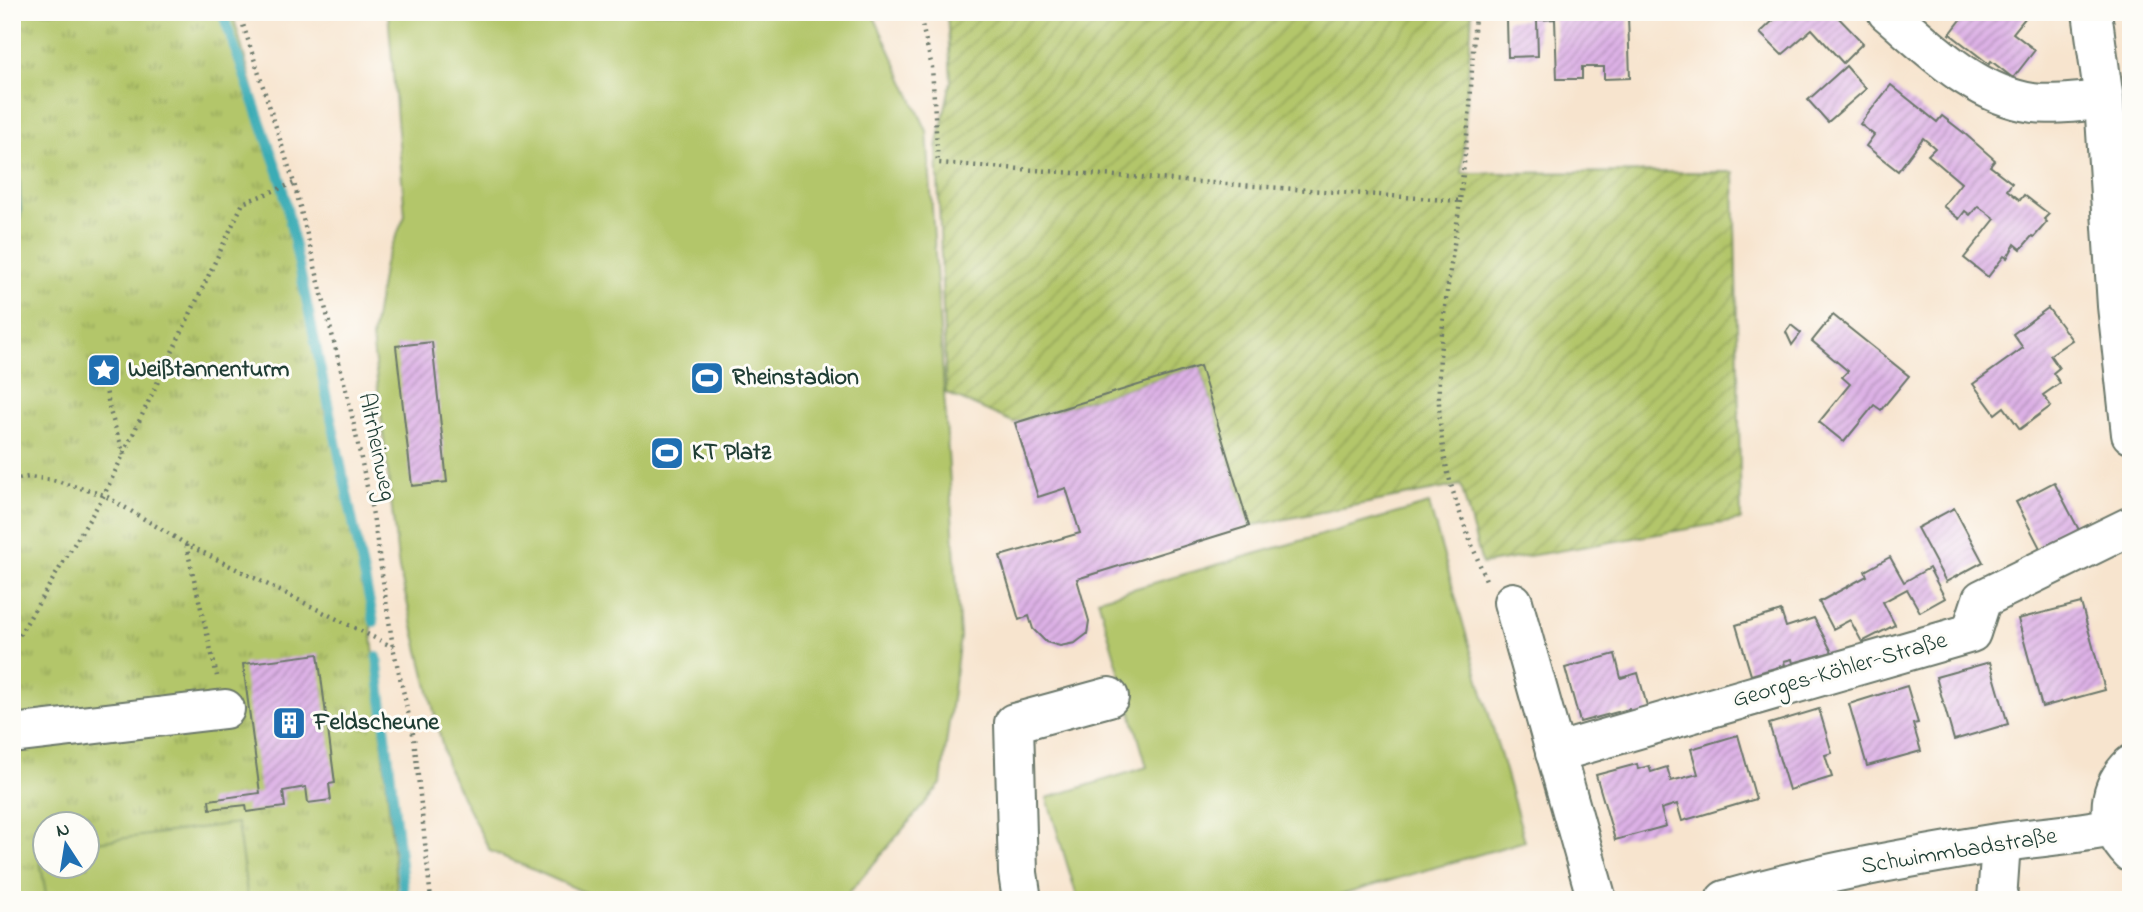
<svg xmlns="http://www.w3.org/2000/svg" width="2143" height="912" font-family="'Indie Flower',sans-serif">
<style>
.park{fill:url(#park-tufts);stroke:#69824f;stroke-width:2;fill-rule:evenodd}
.garden{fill:url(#garden-furrows);stroke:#69824f;stroke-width:2}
.pitch{fill:#b3c66a;stroke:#69824f;stroke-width:2}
.water{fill:#3bacb5;stroke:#2d7474;stroke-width:2}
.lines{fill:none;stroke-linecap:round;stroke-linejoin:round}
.stream{stroke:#3bacb5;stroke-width:10}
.building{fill:url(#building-hatch)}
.minor-casing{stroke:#6b776a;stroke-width:42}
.path{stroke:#6b776a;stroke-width:4.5;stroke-dasharray:2 5;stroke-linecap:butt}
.minor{stroke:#fff;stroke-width:38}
.labels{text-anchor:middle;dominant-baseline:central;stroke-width:6;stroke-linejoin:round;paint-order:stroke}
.poi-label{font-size:24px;font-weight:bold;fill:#1f3d34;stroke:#fdfcf7;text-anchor:start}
.street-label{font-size:24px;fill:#1f3d34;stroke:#fdfcf7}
</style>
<defs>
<pattern id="park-tufts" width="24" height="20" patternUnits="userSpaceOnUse" patternTransform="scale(1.75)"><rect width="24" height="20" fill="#b3c66a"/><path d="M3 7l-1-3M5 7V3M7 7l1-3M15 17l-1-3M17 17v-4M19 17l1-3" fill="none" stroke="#91a258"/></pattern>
<pattern id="garden-furrows" width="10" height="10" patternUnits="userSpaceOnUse" patternTransform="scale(1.75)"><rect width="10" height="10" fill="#b3c66a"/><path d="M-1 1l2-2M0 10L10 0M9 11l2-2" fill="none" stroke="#91a258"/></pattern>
<pattern id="building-hatch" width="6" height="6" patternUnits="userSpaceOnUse" patternTransform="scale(1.75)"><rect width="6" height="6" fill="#ddb1e6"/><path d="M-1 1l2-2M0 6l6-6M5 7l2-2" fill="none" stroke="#b391bb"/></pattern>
</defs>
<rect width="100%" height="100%" fill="#fdfcf7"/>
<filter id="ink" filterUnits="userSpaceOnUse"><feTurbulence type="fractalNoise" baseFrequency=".0143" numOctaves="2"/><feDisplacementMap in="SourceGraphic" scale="14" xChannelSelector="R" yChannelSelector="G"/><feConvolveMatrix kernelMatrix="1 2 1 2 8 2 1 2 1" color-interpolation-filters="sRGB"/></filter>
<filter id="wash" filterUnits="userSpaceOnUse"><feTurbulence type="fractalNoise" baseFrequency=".00686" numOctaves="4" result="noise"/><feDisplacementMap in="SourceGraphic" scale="28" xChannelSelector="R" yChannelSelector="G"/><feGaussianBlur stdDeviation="1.57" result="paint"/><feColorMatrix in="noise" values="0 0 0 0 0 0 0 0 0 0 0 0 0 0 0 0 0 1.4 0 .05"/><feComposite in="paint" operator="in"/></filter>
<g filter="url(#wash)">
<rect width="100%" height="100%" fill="#f7e4ce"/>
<path class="park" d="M12,12H232L277,174L370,616L398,900H12ZM46,824H88V866H46Z"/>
<polygon class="garden" points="947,12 1472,12 1462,173 1734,172 1741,520 1482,564 1461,485 1249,526 1200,366 1015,423 946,393 937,147 951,81"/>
<g class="pitch">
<polygon points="388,12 872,12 927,131 960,637 941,784 843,900 602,900 490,851 448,769 399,569 372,338 384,264 405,216"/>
<polygon points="1429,504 1525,841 1324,900 1078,900 1047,798 1147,767 1098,599"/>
<polygon points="237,823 248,900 47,900 38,849 45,848 46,866 88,866 88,843"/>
</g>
<polygon class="water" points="12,60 21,212 12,267"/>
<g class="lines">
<g class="stream">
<polyline points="222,12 281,180 374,622"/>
<polyline points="377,657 405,900"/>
</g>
</g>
<g id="blocks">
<g class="building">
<polygon points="1525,12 1606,12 1606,15 1628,15 1630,78 1604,79 1604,67 1582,67 1582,79 1557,79 1555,19 1537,20 1538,56 1508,57 1507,20 1525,20"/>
<polygon points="1782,12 1833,12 1863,43 1843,63 1812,29 1782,55 1760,33"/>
<polygon points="1967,12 2030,12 2013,33 2035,50 2013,78 1991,61 1989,64 1950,34"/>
<polygon points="1846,66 1866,89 1828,122 1808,100"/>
<polygon points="1891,85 1937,122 1942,116 1964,133 1995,160 1990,166 2012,183 2007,190 2020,200 2024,195 2049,214 2044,219 2047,222 2034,237 2032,236 2021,249 2015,244 2007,258 2004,256 1988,277 1964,258 1995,219 1978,206 1970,215 1965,211 1959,219 1943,206 1961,183 1928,155 1935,148 1923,138 1898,171 1866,146 1874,135 1860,124"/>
<polygon points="2048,308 2072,340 2050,355 2059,368 2053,373 2060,383 2043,395 2051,406 2020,429 2004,407 1995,414 1973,384 2023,348 2013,334"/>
<polygon points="1833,315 1909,376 1881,410 1874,405 1844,442 1819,422 1850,384 1842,377 1848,371 1812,341"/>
<polygon points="1791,325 1801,333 1792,345 1786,332"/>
<polygon points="432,342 447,482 412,486 396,346"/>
<polygon points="1200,366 1249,526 1077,579 1089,621 1087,634 1075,643 1060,646 1046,642 1033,629 1029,616 1019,620 1000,556 1080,533 1066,488 1038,497 1015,423"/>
<polygon points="2054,482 2079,530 2041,550 2016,502"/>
<polygon points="1954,508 1983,562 1946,582 1917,528"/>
<polygon points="1890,557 1904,582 1929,568 1945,598 1920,612 1907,589 1883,602 1895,625 1862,642 1850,620 1833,629 1819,602 1867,576 1865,571"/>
<polygon points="2081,603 2105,690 2042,707 2018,619"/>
<polygon points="1781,611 1786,627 1814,618 1832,652 1793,663 1792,659 1784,661 1785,665 1751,675 1736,625"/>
<polygon points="318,654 335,783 329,784 331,800 308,803 306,787 283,791 285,807 247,812 246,805 210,809 209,800 260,793 243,664"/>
<polygon points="1615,654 1621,678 1638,673 1649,713 1631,718 1629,709 1580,722 1565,668"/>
<polygon points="1990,662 2008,724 1954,740 1936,677"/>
<polygon points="1907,686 1918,723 1913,724 1921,751 1867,766 1849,704"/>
<polygon points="1819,709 1832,753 1825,755 1832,777 1789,790 1769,724"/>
<polygon points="1738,735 1756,799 1682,821 1677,804 1661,809 1666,826 1615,840 1596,775 1637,764 1638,769 1649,766 1651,772 1667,767 1671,781 1698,774 1691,749"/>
</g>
</g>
</g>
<g filter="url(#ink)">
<use href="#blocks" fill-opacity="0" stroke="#6b776a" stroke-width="2"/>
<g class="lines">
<g class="minor-casing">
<g id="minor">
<path d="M1887,12C1931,49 1975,95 2033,103C2056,106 2082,101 2104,100"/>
<polyline points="2092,12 2104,100 2117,306 2131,434"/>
<polyline points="1513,602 1597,900"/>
<polyline points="12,734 225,709"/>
<polyline points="1555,753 1971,633 1982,599 2131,526"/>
<path d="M2131,765C2105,791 2105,827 2131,853"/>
<polyline points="1022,900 1018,873 1014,723 1109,697"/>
<path d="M1725,900C1814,874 1905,858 1997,843C2036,837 2075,835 2113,827"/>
<polyline points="1997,900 2001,843"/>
</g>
</g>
<g class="path">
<polyline points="239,12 294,183 349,402 373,515 393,647 414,738 431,900"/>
<polyline points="919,12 932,67 938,163 1460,201 1470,107 1475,12"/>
<path d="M1460,201C1449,289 1426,385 1448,473C1457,510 1472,545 1486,580"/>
<polyline points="104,379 110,411 124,455"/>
<polyline points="12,480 29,477 53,480 104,495 186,544 393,647"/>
<polyline points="186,545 217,676"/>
<polyline points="12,647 104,495 243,203 294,183"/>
</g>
<use href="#minor" class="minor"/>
</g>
</g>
<defs>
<g id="sight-square" transform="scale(1.75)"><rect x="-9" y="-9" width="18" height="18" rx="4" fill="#1f6fb2" stroke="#fdfcf7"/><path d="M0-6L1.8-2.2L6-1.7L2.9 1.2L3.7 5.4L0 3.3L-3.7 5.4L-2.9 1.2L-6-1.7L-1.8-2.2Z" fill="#fff"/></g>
<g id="stadium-square" transform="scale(1.75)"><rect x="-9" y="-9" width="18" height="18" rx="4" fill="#1f6fb2" stroke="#fdfcf7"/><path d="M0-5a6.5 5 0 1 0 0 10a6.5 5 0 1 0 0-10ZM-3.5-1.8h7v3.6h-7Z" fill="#fff"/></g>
<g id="building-square" transform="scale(1.75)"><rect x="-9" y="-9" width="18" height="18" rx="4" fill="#1f6fb2" stroke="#fdfcf7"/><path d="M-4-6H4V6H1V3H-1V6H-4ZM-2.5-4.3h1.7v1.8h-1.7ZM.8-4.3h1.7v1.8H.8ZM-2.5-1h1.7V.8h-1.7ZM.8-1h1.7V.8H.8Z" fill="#fff"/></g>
</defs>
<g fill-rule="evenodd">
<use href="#sight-square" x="104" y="370"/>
<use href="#stadium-square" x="707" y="378"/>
<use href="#stadium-square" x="667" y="453"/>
<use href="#building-square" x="289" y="723"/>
</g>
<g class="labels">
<g class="poi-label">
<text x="128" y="370">Weißtannenturm</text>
<text x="732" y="378">Rheinstadion</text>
<text x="692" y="453">KT Platz</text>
<text x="314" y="723">Feldscheune</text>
</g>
<g class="street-label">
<text transform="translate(376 447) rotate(78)">Altrheinweg</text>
<text transform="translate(1840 671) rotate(-16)">Georges-Köhler-Straße</text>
<text transform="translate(1959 852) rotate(-9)">Schwimmbadstraße</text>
</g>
</g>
<rect width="2143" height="912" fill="none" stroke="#fdfcf7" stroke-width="42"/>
<g transform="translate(66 845) rotate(348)"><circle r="33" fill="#fdfcf7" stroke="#a4b0a9" stroke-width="2"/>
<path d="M0-5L12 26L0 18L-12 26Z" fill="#1f6fb2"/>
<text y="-10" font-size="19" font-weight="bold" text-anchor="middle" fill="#1f3d34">N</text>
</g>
</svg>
